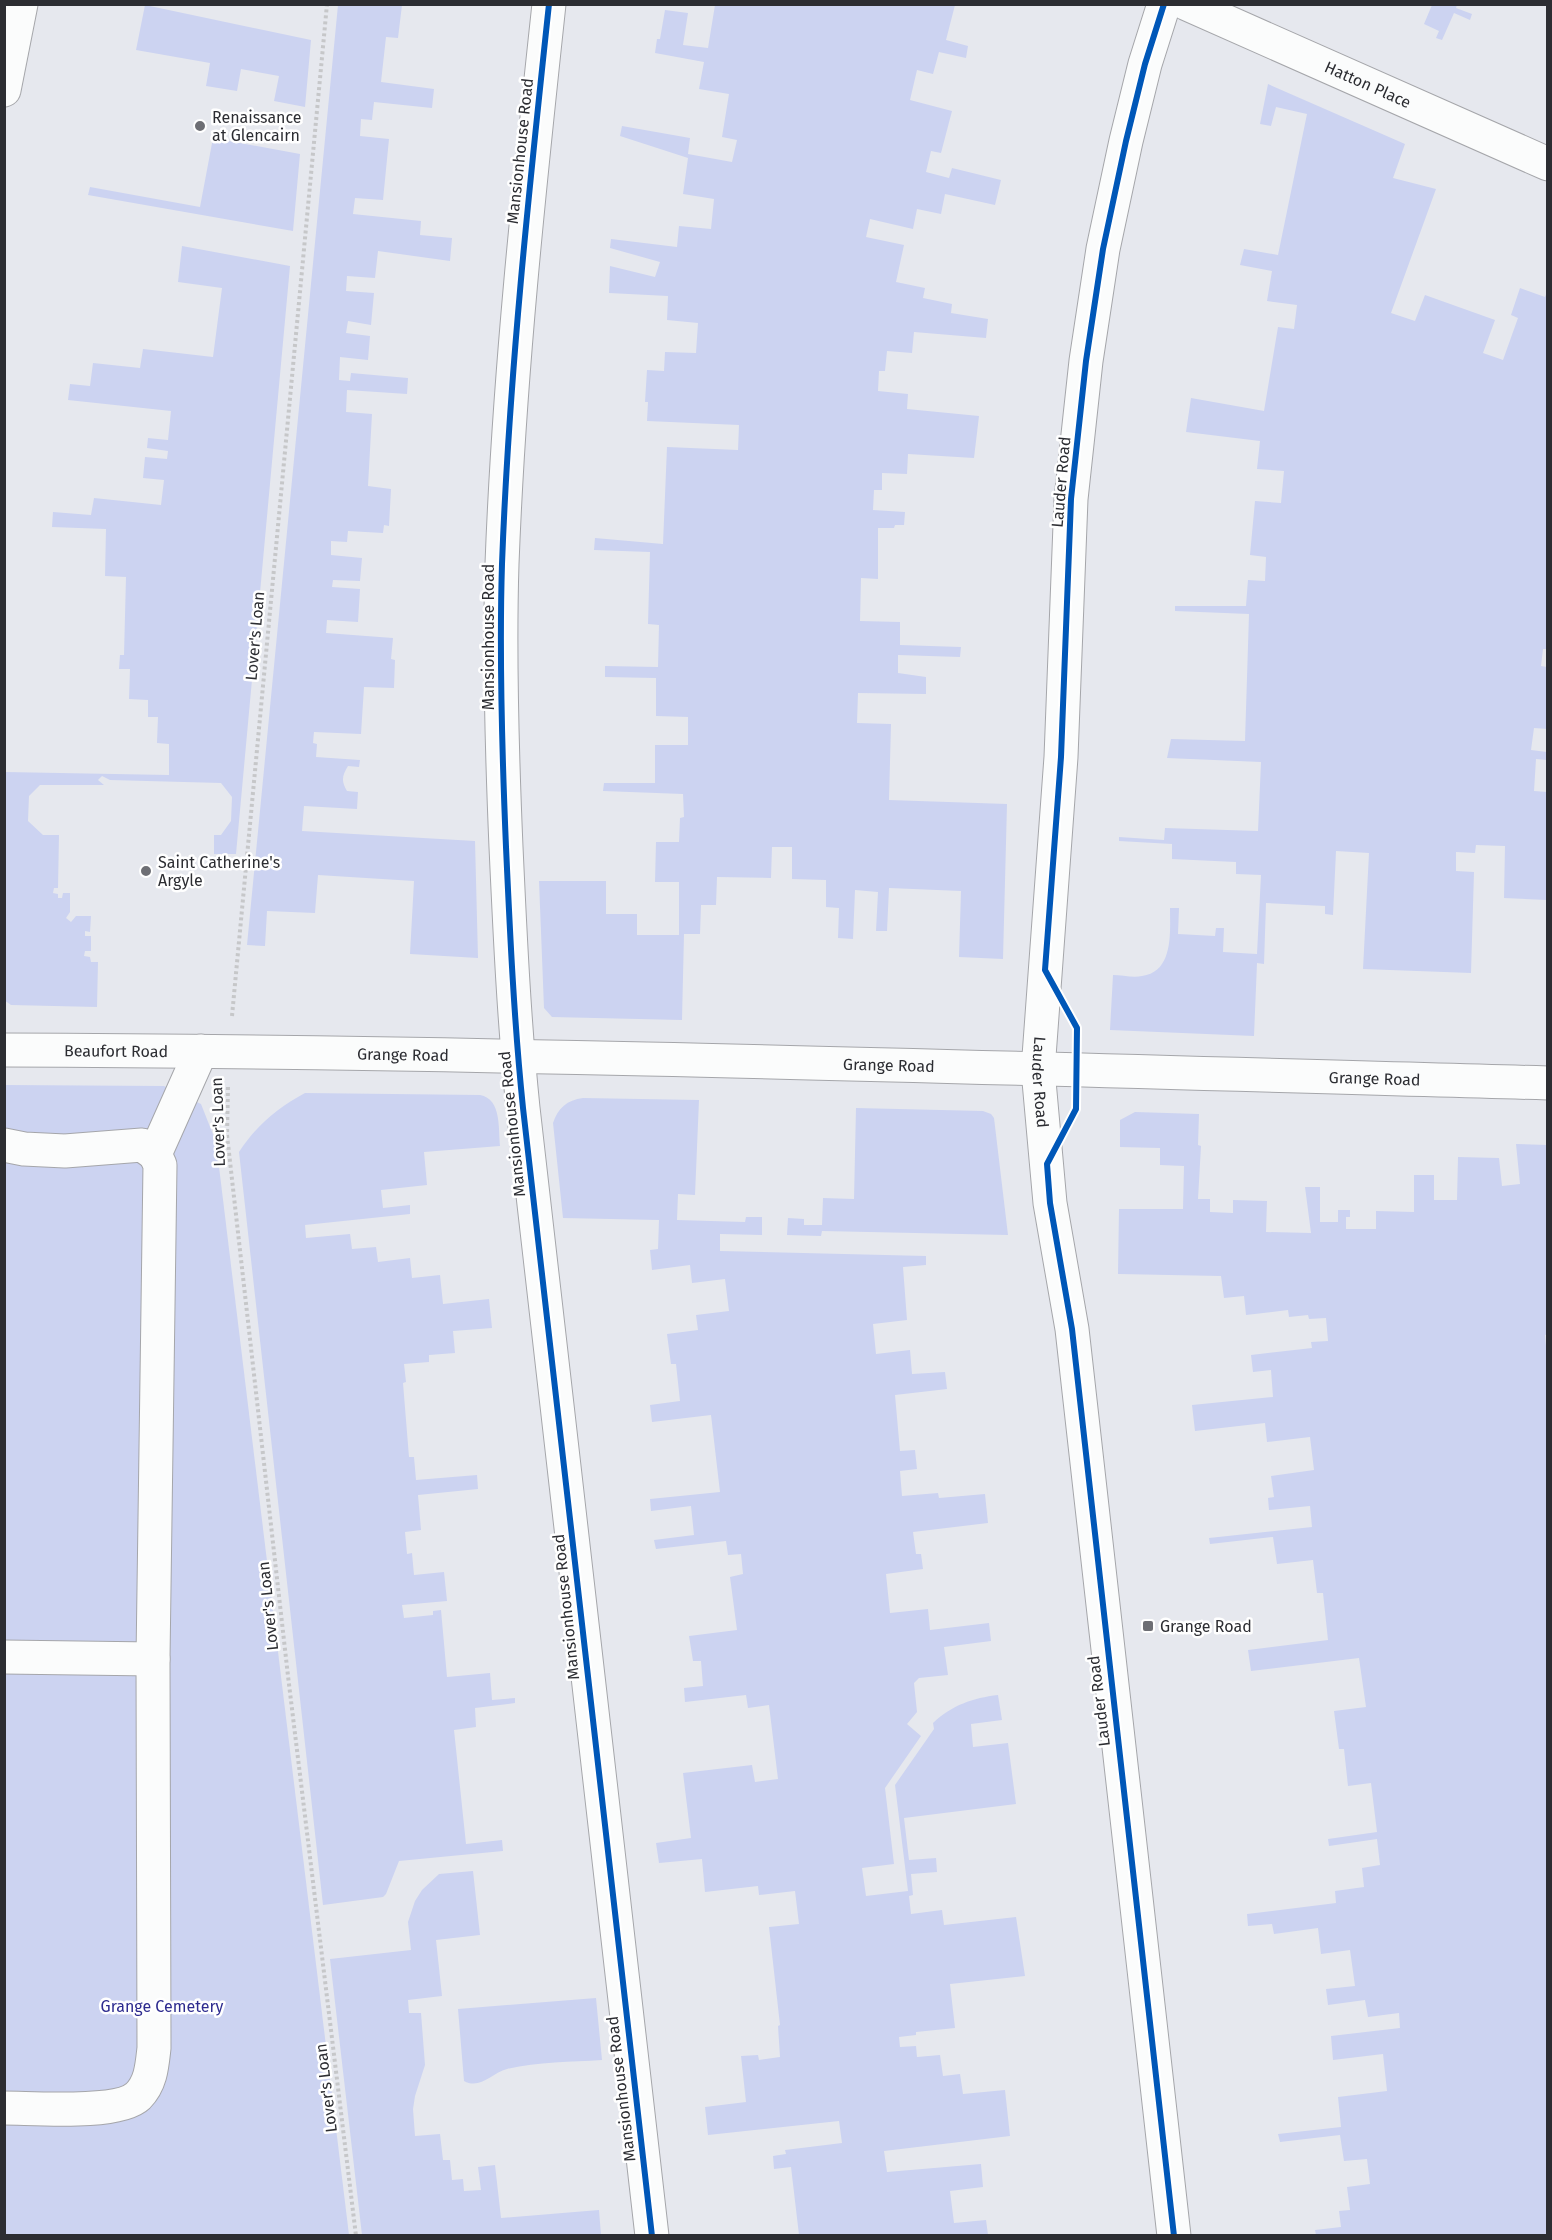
<svg xmlns="http://www.w3.org/2000/svg" width="1552" height="2240" font-family="'Fira Sans',sans-serif">
<style>
.green{fill:#ccd3f1}
.lines{fill:none;stroke-linecap:round;stroke-linejoin:round}
.minor-casing{stroke:#a5a6aa;stroke-width:35}
.path{stroke:#c6c7c9;stroke-width:4;stroke-dasharray:3 3;stroke-linecap:butt}
.minor{stroke:#fbfcfc;stroke-width:33}
.cycleway-casing{stroke:#fff;stroke-width:10}
.cycleway{stroke:#0057b8;stroke-width:6}
.poi-dot{fill:#6d6e74;stroke:#fff;stroke-width:2}
.labels{text-anchor:middle;dominant-baseline:central;stroke-width:5;stroke-linejoin:round;paint-order:stroke}
.street-label{font-size:16px;fill:#2c2d32;stroke:#fff}
.poi-label{font-size:16px;fill:#2c2d32;stroke:#fff;text-anchor:start}
.park-label{font-size:16px;fill:#2e2c8f;stroke:#fff}
</style>
<rect width="100%" height="100%" fill="#e6e8ee"/>
<g class="green">
<polygon points="739,4 955,5 946,40 968,46 966,58 939,52 933,74 917,70 910,100 952,111 941,153 931,151 926,172 949,178 952,168 1001,180 995,205 945,194 941,214 917,209 913,229 870,219 866,237 904,245 896,282 925,288 923,298 952,304 951,313 988,319 986,338 914,332 912,353 887,351 885,371 879,371 878,391 908,394 907,409 979,416 974,458 908,454 907,474 882,473 882,490 874,490 873,510 905,512 904,525 895,525 894,528 878,528 878,579 861,578 860,621 900,622 900,645 961,647 960,657 898,655 898,673 926,677 926,694 858,693 857,723 891,724 889,800 1007,804 1003,959 959,957 961,891 889,888 887,931 876,931 878,892 855,890 853,939 838,938 839,908 826,907 826,880 792,879 792,847 772,847 771,878 717,877 716,905 701,905 700,934 684,934 682,1020 552,1017 544,1008 539,881 606,881 606,914 637,914 637,935 679,935 679,882 655,882 656,842 679,842 680,818 684,817 683,794 603,791 604,783 655,783 655,745 688,745 688,717 656,716 656,678 605,677 605,666 658,667 659,625 648,624 650,552 594,550 595,538 663,544 667,447 738,450 739,425 647,421 648,402 645,402 647,370 664,371 665,352 696,353 698,323 667,320 668,296 609,293 610,266 655,277 660,262 610,248 611,239 677,247 679,226 711,229 714,199 683,194 688,158 620,136 622,126 690,138 688,154 732,162 737,140 722,137 729,94 699,89 704,62 655,53 657,39 660,39 665,10 688,13 683,45 708,48 715,5"/>
<polygon points="145,5 311,40 305,107 274,101 279,76 241,69 237,91 206,86 210,63 136,50"/>
<path d="M338,5H402L398,38L386,37L381,82L434,89L432,108L374,102L372,120L361,119L360,136L389,139L383,200L355,198L353,214L421,221L420,235L452,238L450,261L378,251L375,278L347,276L346,291L374,293L371,325L348,321L346,333L370,336L368,360L340,357L339,380L350,381L351,373L408,378L407,394L347,390L346,412L372,414L368,486L391,489L389,526L384,525L383,533L348,531L347,542L331,541V555L362,558L360,581L333,580L332,587L360,589L358,622L327,620L326,633L393,638L391,659L395,660L394,688L364,687L361,734L314,732L313,743L317,744L316,757L360,760L359,767L348,766C342,776 341,781 347,791L358,792L357,809L304,806L302,831L475,841L478,958L410,954L414,881L318,875L315,913L267,911L265,946L247,945Z"/>
<polygon points="1432,5 1457,5 1456,8 1472,14 1470,20 1454,13 1442,40 1436,38 1439,31 1424,24"/>
<path d="M1268,84L1405,144L1393,178L1436,189L1391,313L1415,321L1425,295L1495,320L1483,353L1503,360L1518,318L1511,315L1520,288L1545,297L1547,292L1548,649H1543L1541,666L1547,667L1548,729L1534,728L1531,750L1547,752V760L1536,759L1534,791L1547,792V900L1504,898L1505,846L1476,845L1475,853L1456,852V871L1474,872L1471,973L1363,969L1369,853L1336,851L1333,915L1325,914V906L1266,903L1264,964L1257,963L1254,1036L1110,1030L1113,975C1122,975 1133,978 1142,976C1174,972 1170,931 1170,908H1179L1178,934L1215,936L1216,928H1224L1223,952L1257,954L1261,875L1236,874V862L1172,859V844L1119,841V837L1164,840L1165,828L1258,831L1261,762L1167,758L1171,739L1245,741L1249,614L1175,611V606H1246L1248,580L1265,581L1266,557L1250,555L1255,501L1281,503L1284,471L1257,469L1260,441L1186,432L1191,398L1264,411L1278,327L1294,329L1297,305L1267,301L1272,271L1240,265L1244,249L1278,255L1307,114L1276,107L1271,126L1260,124Z"/>
<polygon points="213,138 300,154 293,231 88,195 90,187 200,207"/>
<polygon points="182,246 290,266 236,854 214,854 214,835 221,835 231,821 232,797 221,783 110,780 102,776 98,780 104,785 40,785 29,796 28,821 43,835 59,835 58,888 54,888 53,893 58,894 58,898 62,898 63,893 70,893 70,912 66,918 71,922 76,916 91,916 90,932 85,931 85,936 91,936 91,951 85,951 84,956 90,957 91,962 98,962 97,1007 11,1005 4,1000 5,772 169,775 169,744 157,743 158,717 148,717 148,700 129,699 130,669 119,669 120,655 124,655 126,577 105,576 106,529 52,527 53,512 91,515 94,498 161,505 164,480 143,478 145,457 167,459 168,451 147,448 148,438 168,440 171,411 68,400 70,384 90,386 93,363 140,368 143,349 213,357 222,288 178,282"/>
<polygon points="5,1085 164,1086 201,1104 216,1142 349,2235 5,2236"/>
<path d="M305,1093L480,1095C502,1099 498,1129 500,1146L424,1152L427,1185L381,1190L383,1208L410,1205V1214L305,1225L306,1238L350,1234L352,1249L376,1247L378,1262L410,1258L412,1278L440,1275L443,1304L489,1299L492,1328L453,1331L455,1353L429,1355V1362L404,1364L406,1382L403,1383L409,1457H414L416,1480L477,1475L478,1489L418,1495L421,1530L405,1532L407,1554L412,1553L414,1575L444,1572L447,1601L402,1605L404,1618L433,1615V1611L441,1610L447,1677L490,1673L492,1700L515,1698V1703L475,1708L476,1727L454,1730L466,1844L502,1840L503,1851L399,1861L386,1894L383,1897L323,1905L239,1152C256,1126 277,1108 305,1093Z"/>
<path d="M583,1098L699,1100L695,1195L678,1194L677,1220L745,1222L746,1217H762V1235L720,1234V1251L926,1256V1265L903,1267L907,1320L873,1324L876,1354L910,1350L912,1374L945,1372L947,1389L895,1395L900,1451L915,1450L917,1469L900,1471L902,1496L938,1493L939,1498L985,1494L988,1523L913,1532L916,1554H921L923,1569L886,1574L890,1613L928,1609L930,1630L989,1623L991,1641L944,1647L948,1675L919,1678L914,1683L917,1712L907,1724L921,1736L885,1788L894,1864L862,1868L866,1896L908,1891L895,1785L934,1729L933,1723C952,1705 973,1698 998,1695L1002,1720L971,1724L973,1747L1008,1743L1016,1804L904,1818L909,1860L936,1858L937,1872L911,1874L913,1895L909,1896L911,1914L942,1910L944,1925L1016,1917L1025,1976L950,1984L955,2028L916,2032V2035L899,2037L900,2047L916,2046L917,2057L940,2055L943,2076L960,2074L963,2094L1005,2090L1010,2136L884,2151L887,2172L981,2164L983,2187L950,2191L954,2223L986,2220L988,2235H799L791,2167L774,2169L773,2156L786,2154L785,2150L842,2143L839,2121L708,2135L705,2107L746,2102L741,2056L758,2055L759,2060L780,2057L778,2026L780,2025L769,1927L799,1924L795,1891L759,1895L758,1886L705,1892L702,1859L659,1863L656,1843L691,1838L683,1773L752,1765L755,1782L778,1779L769,1705L748,1708L746,1695L685,1702L684,1688L703,1686L701,1661H693L689,1636L737,1630L730,1577L743,1574L741,1554L728,1555L726,1541L656,1549L654,1540L694,1535L691,1506L651,1511L650,1499L720,1492L711,1415L652,1422L650,1405L680,1401L676,1364H671L667,1334L698,1330L696,1315L729,1311L725,1279L692,1283L690,1265L652,1270L650,1250L658,1249L659,1220L563,1218L553,1123C558,1108 567,1100 583,1098Z"/>
<polygon points="856,1108 983,1111 991,1114 994,1118 1008,1235 822,1231 821,1236 787,1235 788,1218 804,1219 804,1225 822,1225 823,1198 854,1199"/>
<polygon points="1135,1112 1199,1114 1198,1145 1201,1146 1198,1199 1210,1199 1210,1212 1233,1213 1233,1200 1267,1201 1266,1232 1311,1233 1305,1187 1320,1187 1320,1222 1338,1222 1338,1210 1350,1210 1350,1217 1346,1217 1346,1229 1376,1229 1376,1211 1414,1212 1414,1175 1434,1175 1434,1200 1457,1200 1458,1157 1499,1158 1502,1186 1520,1184 1516,1144 1547,1145 1548,1334 1545,1335 1548,1368 1547,2235 1316,2235 1315,2230 1341,2227 1339,2211 1350,2210 1347,2187 1370,2184 1367,2159 1344,2161 1340,2135 1280,2142 1278,2134 1341,2127 1338,2097 1387,2091 1383,2054 1333,2060 1331,2036 1400,2028 1399,2013 1368,2017 1365,2000 1328,2005 1326,1989 1355,1986 1350,1950 1321,1954 1318,1928 1274,1934 1272,1924 1248,1926 1247,1914 1336,1903 1335,1891 1364,1887 1362,1868 1380,1865 1377,1839 1329,1846 1328,1839 1377,1832 1371,1783 1348,1786 1344,1749 1339,1749 1334,1711 1366,1707 1359,1658 1251,1671 1248,1650 1328,1640 1323,1593 1317,1593 1313,1560 1277,1564 1273,1537 1210,1544 1209,1538 1312,1527 1310,1506 1269,1510 1268,1498 1274,1497 1271,1476 1314,1470 1310,1437 1267,1442 1265,1423 1195,1431 1192,1405 1273,1397 1271,1370 1253,1372 1251,1355 1312,1348 1311,1342 1328,1341 1326,1318 1309,1319 1308,1315 1289,1317 1288,1310 1246,1315 1244,1296 1224,1298 1221,1276 1118,1274 1119,1209 1183,1209 1184,1166 1160,1165 1160,1148 1120,1147 1120,1120"/>
<polygon points="473,1871 480,1935 436,1940 442,1996 408,2000 409,2013 421,2013 425,2065 415,2096 413,2109 415,2136 440,2134 443,2160 450,2160 452,2180 463,2179 464,2191 481,2190 478,2167 495,2165 501,2218 599,2210 601,2235 362,2235 330,1959 411,1950 408,1922 415,1901 422,1890 439,1874"/>
<path d="M596,1998L602,2060C571,2062 537,2062 507,2069C492,2073 480,2090 464,2081L458,2009Z"/>
</g>
<g class="lines">
<g class="minor-casing">
<g id="minor">
<path d="M549,4C529,190 509,377 502,564C499,658 502,753 506,847C510,934 514,1021 523,1108L652,2236"/>
<path id="s1" d="M1164,4L1145,64L1126,141L1103,249L1086,361L1071,499L1061,757L1038,1070L1050,1203L1072,1329L1174,2236"/>
<path id="s2" d="M1187,4L1548,164"/>
<polyline points="4,90 21,4"/>
<path id="s3" d="M4,1050C519,1052 1033,1069 1548,1083"/>
<polyline points="4,1145 24,1149 65,1151 142,1145 155,1154 201,1051"/>
<polyline points="4,1657 153,1659"/>
<path d="M4,2108C34,2108 118,2115 138,2096C151,2083 152,2066 154,2048L153,1659L160,1165L155,1154"/>
</g>
</g>
<g class="path">
<polyline points="232,1016 327,4"/>
<polyline points="228,1087 227,1135 288,1676 356,2236"/>
</g>
<use href="#minor" class="minor"/>
<g class="cycleway-casing">
<g id="cycleway">
<path d="M549,4C529,190 509,377 502,564C499,658 502,753 506,847C510,934 514,1021 523,1108L652,2236"/>
<polyline points="1164,4 1145,64 1126,141 1103,249 1086,361 1071,499 1061,757 1045,970 1077,1028 1076,1109 1047,1164 1050,1203 1072,1329 1174,2236"/>
</g>
</g>
<use href="#cycleway" class="cycleway"/>
</g>
<g class="poi-dot">
<circle cx="200" cy="126" r="6"/>
<circle cx="146" cy="871" r="6"/>
<rect x="1142" y="1620" width="12" height="12" rx="3"/>
</g>
<g class="labels">
<g class="street-label">
<text stroke="none"><textPath href="#s2" startOffset="198">Hatton Place</textPath></text>
<text transform="translate(520 151) rotate(-84)">Mansionhouse Road</text>
<text transform="translate(1061 482) rotate(-85)">Lauder Road</text>
<text transform="translate(255 636) rotate(-85)">Lover's Loan</text>
<text transform="translate(488 637) rotate(-90)">Mansionhouse Road</text>
<text stroke="none"><textPath href="#s3" startOffset="112">Beaufort Road</textPath></text>
<text stroke="none"><textPath href="#s3" startOffset="399">Grange Road</textPath></text>
<text stroke="none"><textPath href="#s3" startOffset="885">Grange Road</textPath></text>
<text stroke="none"><textPath href="#s3" startOffset="1371">Grange Road</textPath></text>
<text stroke="none"><textPath href="#s1" startOffset="1089">Lauder Road</textPath></text>
<text transform="translate(218 1122) rotate(-92)">Lover's Loan</text>
<text transform="translate(512 1124) rotate(-96)">Mansionhouse Road</text>
<text transform="translate(268 1606) rotate(-96)">Lover's Loan</text>
<text transform="translate(566 1607) rotate(-96)">Mansionhouse Road</text>
<text transform="translate(1099 1701) rotate(-97)">Lauder Road</text>
<text transform="translate(326 2088) rotate(-97)">Lover's Loan</text>
<text transform="translate(621 2089) rotate(-97)">Mansionhouse Road</text>
</g>
<g class="poi-label">
<text x="212" y="117">Renaissance<tspan x="212" dy="18">at Glencairn</tspan></text>
<text x="158" y="862">Saint Catherine's<tspan x="158" dy="18">Argyle</tspan></text>
<text x="1160" y="1626">Grange Road</text>
</g>
<g class="park-label">
<text x="162" y="2006">Grange Cemetery</text>
</g>
</g>
<rect width="1552" height="2240" fill="none" stroke="#2c2d32" stroke-width="12"/>
</svg>
